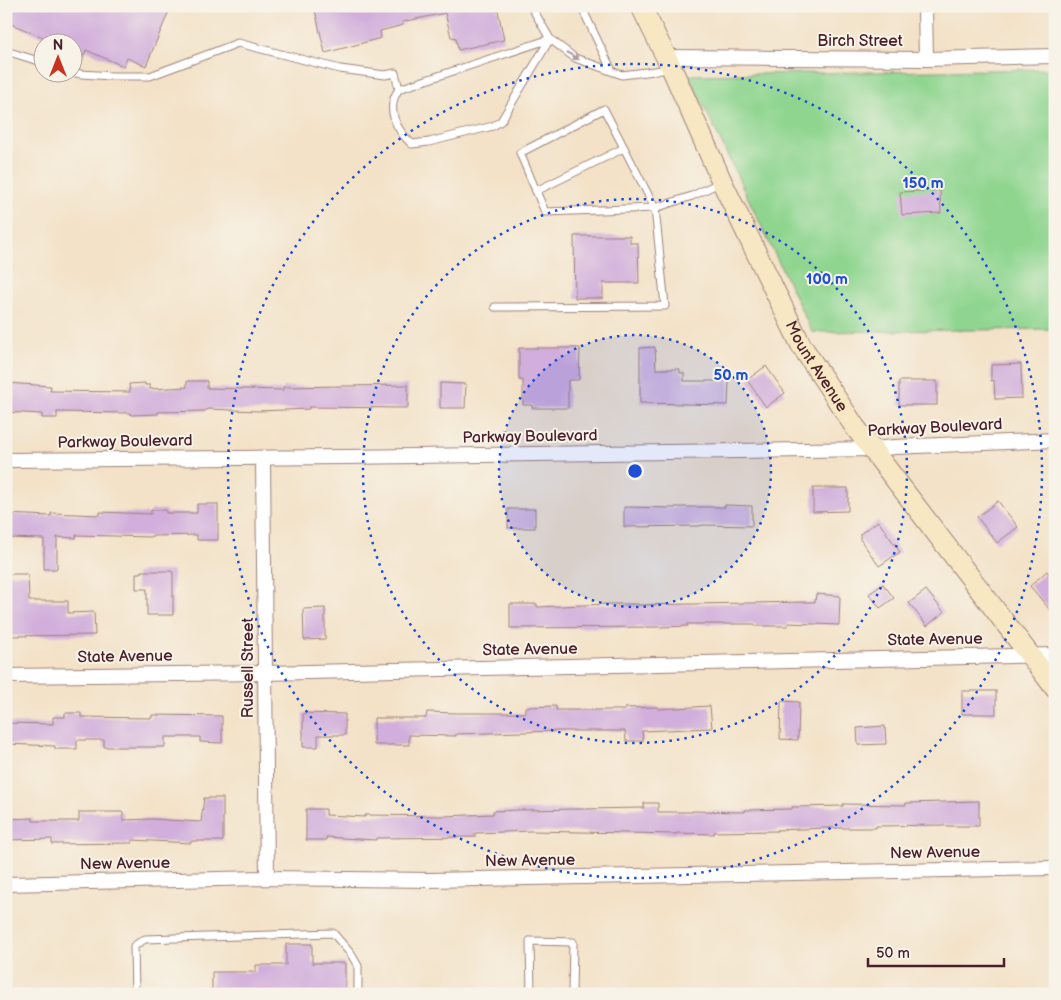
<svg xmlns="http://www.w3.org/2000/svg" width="1061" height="1000" font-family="'Balsamiq Sans',sans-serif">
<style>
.green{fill:#8fd590;stroke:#6c7a5e}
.building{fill:#d1aedb}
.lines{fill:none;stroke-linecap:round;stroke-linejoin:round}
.lane-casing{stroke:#9e807a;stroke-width:9}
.street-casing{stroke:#9e807a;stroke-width:16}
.secondary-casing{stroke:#9e807a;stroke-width:22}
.lane{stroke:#fff;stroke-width:7}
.street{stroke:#fff;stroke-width:14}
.secondary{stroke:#f7e8c3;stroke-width:20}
.oneway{fill:#ae9aa0}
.ring{fill:none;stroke:#1d4ed8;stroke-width:2.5;stroke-dasharray:2.5 5}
.labels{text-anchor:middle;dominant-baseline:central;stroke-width:4;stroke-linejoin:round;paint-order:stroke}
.street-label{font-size:16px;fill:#4a1f2b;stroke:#f7f3e8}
.centre{fill:#1d4ed8;stroke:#f7f3e8;stroke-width:2.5}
.ring-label{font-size:15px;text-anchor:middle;font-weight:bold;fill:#1d4ed8;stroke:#f7f3e8;stroke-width:4;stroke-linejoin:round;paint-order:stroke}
</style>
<rect width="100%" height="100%" fill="#f7f3e8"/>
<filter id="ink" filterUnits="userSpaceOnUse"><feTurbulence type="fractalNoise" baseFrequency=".02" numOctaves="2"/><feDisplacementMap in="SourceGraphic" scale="10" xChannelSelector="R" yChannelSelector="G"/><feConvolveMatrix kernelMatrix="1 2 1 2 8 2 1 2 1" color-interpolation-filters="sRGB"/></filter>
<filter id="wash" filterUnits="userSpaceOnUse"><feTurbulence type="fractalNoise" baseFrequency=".0096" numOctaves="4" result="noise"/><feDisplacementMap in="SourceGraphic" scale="20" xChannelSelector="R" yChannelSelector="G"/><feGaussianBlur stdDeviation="1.12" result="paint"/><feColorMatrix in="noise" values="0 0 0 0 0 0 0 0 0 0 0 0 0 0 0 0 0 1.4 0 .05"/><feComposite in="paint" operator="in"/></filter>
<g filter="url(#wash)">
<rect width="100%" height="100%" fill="#f3e2c8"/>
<polygon class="green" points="1055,69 1055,329 812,332 689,75"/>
<g id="blocks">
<g class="building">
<polygon points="6,6 171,6 146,66 127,58 123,66 86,50 84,55 72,50 72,42 55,42 6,22"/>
<polygon points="314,6 497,6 504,40 458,50 456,38 451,37 445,13 402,22 403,25 380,31 381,38 325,53"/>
<polygon points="940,190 941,213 902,215 900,192"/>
<polygon points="574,236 630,236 630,243 638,243 639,283 603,283 603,298 575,298"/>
<polygon points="655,347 656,369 680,369 680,373 684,373 684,381 729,381 728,405 640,403 640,348"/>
<polygon points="519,348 580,348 579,380 568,380 568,408 532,408 532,405 523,405 523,380 519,380"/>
<polygon points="1021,364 1022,398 995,399 994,380 991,381 991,365"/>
<polygon points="766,366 785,393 766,407 747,380"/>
<polygon points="187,381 207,381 207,388 283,390 283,387 408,385 408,408 309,407 309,409 258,411 208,409 205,411 158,412 158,414 131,415 130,413 57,412 57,418 42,418 42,414 6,412 6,383 51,386 50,391 130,392 129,384 145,383 145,385 150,385 150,389 169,388 187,387"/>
<rect x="899" y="381" width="38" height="24"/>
<polygon points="440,383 466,384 465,408 440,408"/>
<polygon points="813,488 848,488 848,511 813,512"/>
<polygon points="998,501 1018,527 997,543 977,517"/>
<polygon points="197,504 218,504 218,540 197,540 197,535 151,536 151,537 76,535 76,538 57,537 57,569 44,569 44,539 6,538 6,514 51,516 51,513 100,515 100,512 151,514 151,510 166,510 166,513 197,513"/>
<polygon points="725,505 752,506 752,526 703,525 699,526 624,527 624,507 675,508 675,507 725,507"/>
<rect x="508" y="509" width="27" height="19"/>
<polygon points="878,521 900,552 879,566 860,539 860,534"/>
<polygon points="141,571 173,571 173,615 147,615 147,589 136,589 136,573 141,573"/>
<polygon points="1047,571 1055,580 1055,616 1030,586"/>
<polygon points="6,574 28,574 29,601 68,601 68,613 94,612 95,635 6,636"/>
<polygon points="883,584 894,598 880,608 869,594"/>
<polygon points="926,590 944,612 927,626 909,603"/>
<polygon points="816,594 840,596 839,625 788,623 788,626 755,626 755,624 687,624 688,626 660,627 510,628 510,604 537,604 537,607 608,604 638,604 638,605 807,602 815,602"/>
<polygon points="325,608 325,639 304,640 303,609"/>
<rect x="962" y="691" width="34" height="23"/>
<polygon points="781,701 799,702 798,740 780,739"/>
<polygon points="556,706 556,710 625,710 625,708 658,707 658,709 710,706 712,728 642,731 643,741 626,741 625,731 556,731 456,734 456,736 409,735 409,745 374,745 374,718 426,718 427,712 456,713 525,713 525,707"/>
<polygon points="65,713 81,713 81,717 152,718 152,715 222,716 222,743 200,742 200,737 165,737 165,747 104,747 104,740 77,740 77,749 55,749 55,746 6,744 6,723 53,724 53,717 65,717"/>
<polygon points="303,713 345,714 345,735 318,735 318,747 303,747"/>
<polygon points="885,726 886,744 858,745 857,728"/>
<polygon points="204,798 223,798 223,841 192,841 191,843 132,840 132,843 52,844 52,839 6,840 6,819 33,818 33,821 79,821 79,812 123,812 123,820 152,819 201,822"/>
<polygon points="979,801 979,826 945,826 945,825 876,826 876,828 825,828 777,830 777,831 714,832 714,834 676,833 676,834 531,831 475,833 475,837 376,838 376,840 326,837 326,840 306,840 306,809 326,809 326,815 365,817 365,815 444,816 493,814 493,811 518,810 644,808 644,803 658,803 658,812 692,812 692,811 745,812 745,810 792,809 792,807 843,806 843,804 906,805 906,803"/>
<polygon points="286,944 312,944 312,963 345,963 345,994 212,994 212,972 256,972 256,965 286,965"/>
</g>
</g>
</g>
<g filter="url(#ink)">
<use href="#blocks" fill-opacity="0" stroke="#9e807a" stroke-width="1"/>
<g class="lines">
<g class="lane-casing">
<g id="lane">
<polyline points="531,6 550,39 575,58 622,75 670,69"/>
<polyline points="581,6 612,71"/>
<path d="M550,39L501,121L493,126L429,142L412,144C396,130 385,108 399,89Z"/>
<polyline points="6,51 42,62"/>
<polyline points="72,72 81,74 112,76 150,76 238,43 340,69 385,75 395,73 399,89"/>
<polygon points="604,109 655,208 545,212 520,153"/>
<polyline points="536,191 624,148"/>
<polyline points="495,307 665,306 655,208 692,196 721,182"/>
<polyline points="135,994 134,946 145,939 333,933 351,954 358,966 358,994"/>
<polyline points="531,994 530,941 573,942 572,994"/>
</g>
</g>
<g class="street-casing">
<g id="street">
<polyline points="925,6 926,59"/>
<polyline points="666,57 926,59 1055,56"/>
<polyline points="263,458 267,878"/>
<polyline points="6,460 345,457 873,449 895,447 1055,440"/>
<polyline points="6,676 265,673 1055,655"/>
<polyline points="6,884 267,878 430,880 1055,868"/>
</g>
</g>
<g class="secondary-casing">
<g id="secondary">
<path id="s1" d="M641,6L672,69L722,182L801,345L855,427L1055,688"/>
</g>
</g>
<use href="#lane" class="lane"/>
<use href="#street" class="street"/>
<use href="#secondary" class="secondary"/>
</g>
<defs><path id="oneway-solid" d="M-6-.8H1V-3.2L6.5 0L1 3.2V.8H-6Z" transform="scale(1.25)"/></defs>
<use class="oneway" href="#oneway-solid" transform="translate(573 56) rotate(32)"/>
</g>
<circle cx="635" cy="471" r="136" fill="#1d4ed8" fill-opacity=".12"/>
<g class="ring">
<circle cx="635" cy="471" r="136"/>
<circle cx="635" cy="471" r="272"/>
<circle cx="635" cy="471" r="407"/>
</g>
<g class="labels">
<g class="street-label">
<text x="860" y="41">Birch Street</text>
<text stroke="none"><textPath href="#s1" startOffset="401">Mount Avenue</textPath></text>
<text transform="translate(935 428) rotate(-3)">Parkway Boulevard</text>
<text transform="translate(530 437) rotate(-1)">Parkway Boulevard</text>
<text transform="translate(125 442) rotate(-1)">Parkway Boulevard</text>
<text transform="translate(935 640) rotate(-1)">State Avenue</text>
<text transform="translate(530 650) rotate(-1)">State Avenue</text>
<text transform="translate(125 657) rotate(-1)">State Avenue</text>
<text transform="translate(248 668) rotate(-90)">Russell Street</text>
<text transform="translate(935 853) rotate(-1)">New Avenue</text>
<text transform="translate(530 861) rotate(-1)">New Avenue</text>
<text transform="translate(125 864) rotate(-1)">New Avenue</text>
</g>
</g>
<circle cx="635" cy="471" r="8" class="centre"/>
<g class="ring-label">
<text x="923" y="188">150 m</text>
<text x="827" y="284">100 m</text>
<text x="731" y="380">50 m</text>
</g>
<rect width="1061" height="1000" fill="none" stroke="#f7f3e8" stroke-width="25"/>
<g transform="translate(58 58)"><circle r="24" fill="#f7f3e8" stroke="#b29e9c"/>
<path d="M0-4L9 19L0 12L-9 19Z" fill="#c8321e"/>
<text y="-8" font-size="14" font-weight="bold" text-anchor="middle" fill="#4a1f2b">N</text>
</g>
<path d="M868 958v8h136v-8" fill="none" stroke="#4a1f2b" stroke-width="2.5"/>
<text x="876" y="958" font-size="15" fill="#4a1f2b" stroke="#f7f3e8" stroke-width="4" paint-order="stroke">50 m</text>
</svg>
